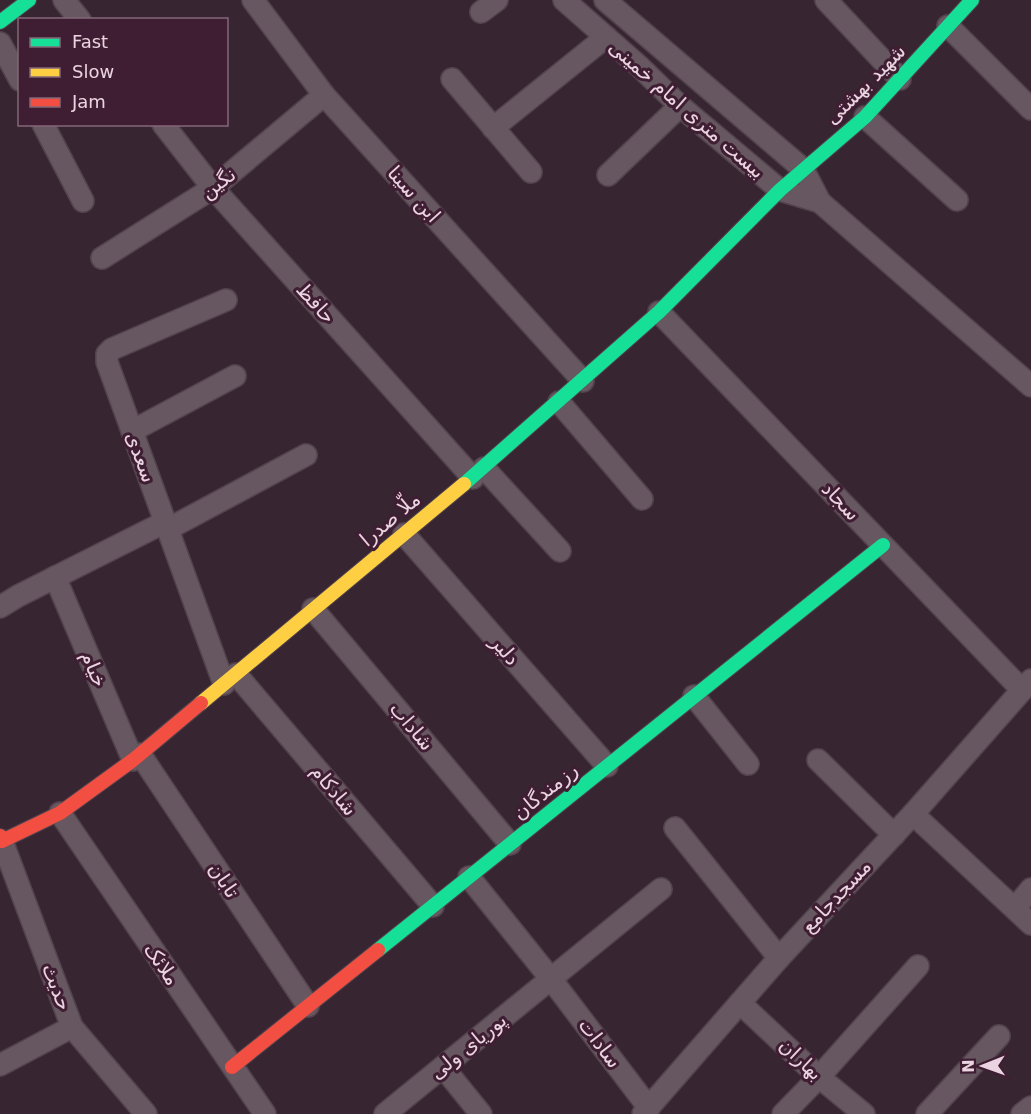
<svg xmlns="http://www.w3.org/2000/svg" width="1031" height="1114" font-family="'DejaVu Sans','Noto Sans Arabic',sans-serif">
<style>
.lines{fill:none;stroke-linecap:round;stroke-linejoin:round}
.street-casing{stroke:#52434d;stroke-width:24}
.fast-casing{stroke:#52434d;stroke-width:16}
.slow-casing{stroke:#52434d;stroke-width:16}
.jam-casing{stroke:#52434d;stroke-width:16}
.street{stroke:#665760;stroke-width:21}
.fast{stroke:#16e098;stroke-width:14}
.slow{stroke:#ffcf43;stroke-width:14}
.jam{stroke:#f24e42;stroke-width:14}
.labels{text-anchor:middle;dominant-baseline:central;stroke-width:6;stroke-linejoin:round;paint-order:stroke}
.street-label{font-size:20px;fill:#ebd4e1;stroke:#3f1e33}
</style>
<rect width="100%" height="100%" fill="#372631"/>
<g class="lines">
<g class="street-casing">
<g id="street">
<polyline points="64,0 80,20"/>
<polyline points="253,0 324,95 583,381"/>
<polyline points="564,0 640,67 680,106 780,190 820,202 803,169 605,0"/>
<polyline points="826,0 900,79"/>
<polyline points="481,12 497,0"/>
<polyline points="948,26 1031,109"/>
<polyline points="0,43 20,80"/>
<polyline points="452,79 531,172"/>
<polyline points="865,117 957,200"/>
<polyline points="43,124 83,201"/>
<polyline points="163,124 213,188 473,478"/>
<polyline points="493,128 606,37"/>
<polyline points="608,175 680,106"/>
<polyline points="820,202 1031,386"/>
<polyline points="102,258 213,188 324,95"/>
<polyline points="659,312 1022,690"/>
<polyline points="559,402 642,499"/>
<polyline points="132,431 235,376"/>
<polyline points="484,468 560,551"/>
<polyline points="168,529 306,455"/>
<polyline points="404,534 607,766"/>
<polyline points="55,577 133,760"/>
<polyline points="0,607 18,596 165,522"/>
<polyline points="313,609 510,844"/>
<polyline points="236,674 433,906"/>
<polyline points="224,684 107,362 107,354 112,349 226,300"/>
<polyline points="694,696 748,764"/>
<polyline points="140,754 308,1006"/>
<polyline points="818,760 894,835"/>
<polyline points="60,813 265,1114"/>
<polyline points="913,814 1031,924"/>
<polyline points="675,828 779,958"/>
<polyline points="2,841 72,1027 146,1114"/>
<polyline points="469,877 551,979 649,1108"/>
<polyline points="1015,908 1031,889"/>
<polyline points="740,1003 819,1077 864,1114"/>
<polyline points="0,1065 72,1027"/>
<polyline points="443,1067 481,1114"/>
<polyline points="385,1114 661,889"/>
<polyline points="643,1114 779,958 913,814 1031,680"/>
<polyline points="783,1114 819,1077 918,966"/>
<polyline points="927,1114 999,1036"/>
<polyline points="1022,1114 1031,1107"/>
</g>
</g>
<g class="fast-casing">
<g id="fast">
<polyline points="0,22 29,0"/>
<polyline points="464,484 659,312 780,190 865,117 972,0"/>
<polyline points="378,950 883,545"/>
</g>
</g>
<g class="slow-casing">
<polyline id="slow" points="201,703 464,484"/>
</g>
<g class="jam-casing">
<g id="jam">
<polyline points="0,836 2,841 60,813 133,760 201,703"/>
<polyline points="232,1067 378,950"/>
</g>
</g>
<use href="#street" class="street"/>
<use href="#fast" class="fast"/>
<use href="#slow" class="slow"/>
<use href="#jam" class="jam"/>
</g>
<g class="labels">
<g class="street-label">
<text transform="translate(865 84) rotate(-45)">شهید بهشتی</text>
<text transform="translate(687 109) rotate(41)">بیست متری امام خمینی</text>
<text transform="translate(218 183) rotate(-37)">نگین</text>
<text transform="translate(414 194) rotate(48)">ابن سینا</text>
<text transform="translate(316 303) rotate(48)">حافظ</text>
<text transform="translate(141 457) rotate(70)">سعدی</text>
<text transform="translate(841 501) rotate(46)">سجاد</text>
<text transform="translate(390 519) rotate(-40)">ملّا صدرا</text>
<text transform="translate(505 650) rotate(49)">دلیر</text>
<text transform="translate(94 669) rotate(67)">خیام</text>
<text transform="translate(412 726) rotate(50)">شاداب</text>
<text transform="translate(334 790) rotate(50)">شادکام</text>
<text transform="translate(545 791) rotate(-39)">رزمندگان</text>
<text transform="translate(224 880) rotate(56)">تابان</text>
<text transform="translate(836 896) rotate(-47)">مسجدجامع</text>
<text transform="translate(162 964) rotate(56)">ملائک</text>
<text transform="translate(57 987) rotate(69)">حدیث</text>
<text transform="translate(600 1043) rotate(53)">سادات</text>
<text transform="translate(468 1046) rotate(-39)">پوریای ولی</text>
<text transform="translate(801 1059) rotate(43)">بهاران</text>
</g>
</g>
<rect x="18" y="18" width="210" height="108" fill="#3f1e33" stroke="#846779" stroke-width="1.5"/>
<rect x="30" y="38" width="30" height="9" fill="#16e098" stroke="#846779" stroke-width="1.5"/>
<text x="72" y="48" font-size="18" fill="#ebd4e1">Fast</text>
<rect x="30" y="68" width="30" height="9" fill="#ffcf43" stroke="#846779" stroke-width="1.5"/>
<text x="72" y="78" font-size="18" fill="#ebd4e1">Slow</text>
<rect x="30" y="98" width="30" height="9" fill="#f24e42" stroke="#846779" stroke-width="1.5"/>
<text x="72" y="108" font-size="18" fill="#ebd4e1">Jam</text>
<g transform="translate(983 1066) rotate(269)" stroke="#3f1e33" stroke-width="4.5" paint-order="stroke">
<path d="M0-4.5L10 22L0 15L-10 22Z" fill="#ebd4e1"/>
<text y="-9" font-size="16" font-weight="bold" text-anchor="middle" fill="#ebd4e1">N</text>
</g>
</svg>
